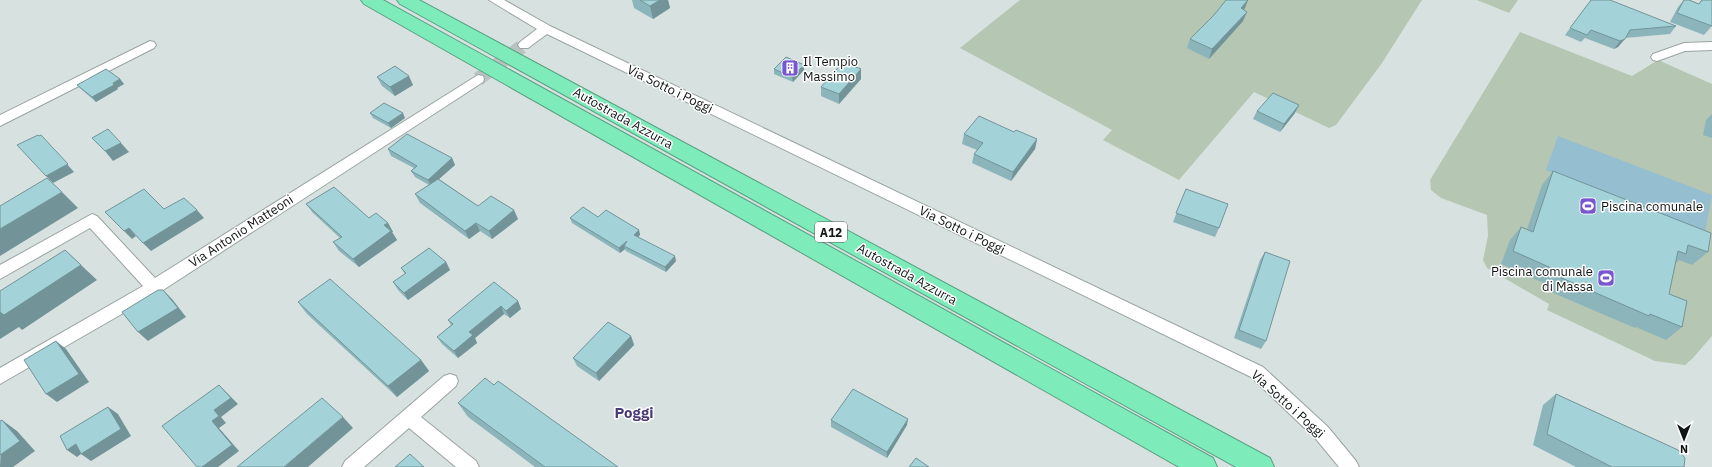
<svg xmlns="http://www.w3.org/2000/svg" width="1712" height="467" font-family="'IBM Plex Sans',sans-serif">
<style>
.green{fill:#b5c6b2}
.water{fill:#95bed1}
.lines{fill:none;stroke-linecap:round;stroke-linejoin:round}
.minor-tunnel{stroke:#b9c3c1;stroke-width:14;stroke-dasharray:14 6;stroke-linecap:butt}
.minor-casing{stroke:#99a3a1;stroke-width:2}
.motorway-casing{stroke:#58a080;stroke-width:2}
.minor{fill:#fff;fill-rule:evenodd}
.motorway{fill:#7eebba;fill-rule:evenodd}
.wall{fill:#8cb5bb}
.shaded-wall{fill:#729498}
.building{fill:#a3d3d9;stroke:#729498}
.labels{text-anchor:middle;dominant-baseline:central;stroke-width:3;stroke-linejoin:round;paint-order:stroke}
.shield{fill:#fff;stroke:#585b5a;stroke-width:1}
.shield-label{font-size:12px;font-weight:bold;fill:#111514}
.poi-label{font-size:13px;fill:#111514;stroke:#fff;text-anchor:start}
.street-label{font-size:13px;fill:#111514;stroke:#fff}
.quarter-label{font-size:15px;font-weight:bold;fill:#493a77;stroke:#fff}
</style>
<rect width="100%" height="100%" fill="#d7e2e0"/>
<g class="green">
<polygon points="1020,0 1422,0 1382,63 1336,125 1329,128 1254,92 1179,180 1103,140 1112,130 960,48"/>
<polygon points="1477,0 1518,0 1509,13"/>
<polygon points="1520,32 1632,76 1658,60 1712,84 1712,336 1692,359 1685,365 1655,361 1547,310 1549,304 1487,268 1483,260 1488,236 1487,215 1441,198 1431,190 1430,180"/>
</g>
<polygon class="water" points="1558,136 1712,195 1705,233 1546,170"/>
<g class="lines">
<polyline class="minor-tunnel" points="478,79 524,45"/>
<g class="minor-casing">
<g id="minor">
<polygon points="489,0 504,0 550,26 1263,367 1328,427 1356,461 1359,467 1339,467 1316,439 1251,377 547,34 528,48 520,48 518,45 520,42 537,29"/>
<polygon points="150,41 154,42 156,45 154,48 0,126 0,115"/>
<polygon points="1712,42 1712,50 1685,51 1657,61 1653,60 1651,57 1653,54 1684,43"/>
<polygon points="478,75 483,76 484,79 483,82 160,292 0,384 0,368 143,286 90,228 0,279 0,265 92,214 97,216 155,278"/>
<polygon points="450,374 456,376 458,381 456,386 421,417 476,461 479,467 456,467 409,428 364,467 342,467 345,461 444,376"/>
</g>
</g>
<g class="motorway-casing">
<g id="motorway">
<polygon points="361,0 383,0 1213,458 1217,467 1179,467 364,4"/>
<polygon points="397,0 419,0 1270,458 1274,467 1236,467 400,4"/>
</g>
</g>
<use href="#minor" class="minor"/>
<use href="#motorway" class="motorway"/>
</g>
<g class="wall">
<polygon points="632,0 668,0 670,8 653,19 634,8"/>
<polygon points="1226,0 1248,0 1245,8 1244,10 1243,21 1209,59 1187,48 1190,39 1214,15"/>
<polygon points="1591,0 1676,26 1670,34 1625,38 1618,47 1614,49 1585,38 1581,42 1565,35"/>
<polygon points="1684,0 1689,0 1699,4 1701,0 1712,0 1712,26 1704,35 1670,22 1678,7"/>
<polygon points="774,69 804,70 793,82 774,74"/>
<polygon points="377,77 413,85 395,96 382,86"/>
<polygon points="120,79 124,84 117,88 118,89 96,102 81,89 77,85"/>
<polygon points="861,79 839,104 821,96 821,87"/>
<polygon points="1257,111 1295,113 1280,132 1253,119"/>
<polygon points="370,113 405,118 391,128 373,118"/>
<polygon points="1712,114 1712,138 1703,135 1706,120"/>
<polygon points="1014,132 1037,139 1035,149 1011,181 972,163 974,154 977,150 962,144 964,134"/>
<polygon points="388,149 452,158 455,165 439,179 478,206 518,219 492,239 480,231 469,239 420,203 415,194 429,185 415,177 411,171 414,168 391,156"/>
<polygon points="1553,171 1708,252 1692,265 1679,260 1675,264 1669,294 1682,327 1666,340 1636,327 1635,328 1544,289 1546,284 1501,264 1510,240 1521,227 1527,229 1542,185"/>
<polygon points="1186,189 1219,228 1215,237 1173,222"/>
<polygon points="306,204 369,218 388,223 393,232 392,232 397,240 359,267 339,251 333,242 340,238 313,213"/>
<polygon points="598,217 639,230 640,235 638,237 676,261 666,272 626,251 625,249 620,253 572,223 570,218"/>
<polygon points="1265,252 1266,341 1261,349 1234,338 1260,260"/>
<polygon points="446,262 450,270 408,300 398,290 393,282 405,274 401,268"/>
<polygon points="518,301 521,309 510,318 504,314 475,338 477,343 458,358 442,344 437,337 451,325 448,320"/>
<polygon points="298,302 421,360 429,371 397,397 307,314"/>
<polygon points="631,336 634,345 599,381 577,366 573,358"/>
<polygon points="1556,394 1684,467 1576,467 1533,445 1543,405"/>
<polygon points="458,403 618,467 535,467 468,417"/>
<polygon points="831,420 907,425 887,458 831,427"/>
</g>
<g class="shaded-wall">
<polygon points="660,0 668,0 670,8 653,19 650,6"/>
<polygon points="1248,0 1245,8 1238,17 1241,8"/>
<polygon points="1247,12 1243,21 1209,59 1212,49"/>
<polygon points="1625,39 1618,47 1614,49 1620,41"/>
<polygon points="804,65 804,70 793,82 792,77"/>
<polygon points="861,69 861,79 839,104 839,94"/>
<polygon points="409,76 413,85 395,96 390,87"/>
<polygon points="120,79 124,84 117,88 118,89 96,102 92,97"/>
<polygon points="1299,105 1295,113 1280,132 1284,124"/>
<polygon points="403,113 405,118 391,128 388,123"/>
<polygon points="1037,139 1035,149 1011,181 1013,172"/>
<polygon points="48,143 74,172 53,183 46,176"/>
<polygon points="121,143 129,152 113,161 105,151"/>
<polygon points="452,158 455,165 431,186 428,180"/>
<polygon points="62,192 78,208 0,256 0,229"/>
<polygon points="197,210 204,218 151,251 143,243"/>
<polygon points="514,210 518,219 492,239 489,231"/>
<polygon points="388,223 393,232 392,232 397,240 359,267 353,259 384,225"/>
<polygon points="476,223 480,231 469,239 465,231"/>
<polygon points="129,228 136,236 132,239 124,231"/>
<polygon points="639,230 640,235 635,240 634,235"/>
<polygon points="627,241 624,246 625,249 620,253 619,248"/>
<polygon points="65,250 97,280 22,330 19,327 0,339 0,312"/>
<polygon points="675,256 676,261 666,272 665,267"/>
<polygon points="446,262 450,270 408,300 404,293"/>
<polygon points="163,290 172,299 186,317 148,341 138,332"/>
<polygon points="518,301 521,309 510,318 506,311"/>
<polygon points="501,306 504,314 475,338 477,343 458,358 454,351 469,332"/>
<polygon points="631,336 634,345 599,381 596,373"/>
<polygon points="56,341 66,349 89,382 57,402 46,394"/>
<polygon points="421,360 429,371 397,397 388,386"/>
<polygon points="219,385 238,404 221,417 226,423 219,428 239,451 218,467 202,467"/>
<polygon points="108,407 118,414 131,436 91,461 81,454 77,457 67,450"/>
<polygon points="343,417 353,428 308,467 284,467"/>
<polygon points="908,419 907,425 887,458 887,452"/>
<polygon points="2,420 17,431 35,451 13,467 0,467"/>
</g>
<g class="building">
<polygon points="640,0 660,0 650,6"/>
<polygon points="1226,0 1248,0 1241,8 1247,12 1212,49 1190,39 1214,15"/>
<polygon points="1591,0 1610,0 1676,26 1630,30 1625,39 1620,41 1591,30 1587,35 1570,28"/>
<polygon points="1684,0 1689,0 1699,4 1702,0 1712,0 1712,26 1677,13"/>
<polygon points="786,57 804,65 792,77 774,69"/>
<polygon points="843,62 861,69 839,94 821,87"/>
<polygon points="395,66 409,76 390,87 377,77"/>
<polygon points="106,69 120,79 113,83 114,85 92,97 77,85"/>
<polygon points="1273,93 1299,105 1284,124 1257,111"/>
<polygon points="384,103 403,113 388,123 370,113"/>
<polygon points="979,116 1014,132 1016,130 1037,139 1013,172 974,154 983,143 964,134"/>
<polygon points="108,129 121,143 105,151 92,138"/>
<polygon points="407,134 452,158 428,180 411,171 417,166 388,149"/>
<polygon points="38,135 39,136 41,135 68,164 46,176 17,145"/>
<polygon points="1553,171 1711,233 1708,252 1688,245 1686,254 1678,251 1669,294 1687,301 1682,327 1650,314 1649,316 1557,276 1558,271 1513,251 1521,227 1533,232"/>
<polygon points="47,178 62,192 0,229 0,206"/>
<polygon points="438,179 478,206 491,196 514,210 489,231 476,223 465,231 415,194"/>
<polygon points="334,187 369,218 376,213 388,223 384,225 391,231 353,259 333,242 342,237 306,204"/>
<polygon points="144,189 164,209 184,198 197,210 143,243 129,228 124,231 105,212"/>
<polygon points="1186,189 1228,204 1219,228 1176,213"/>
<polygon points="583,207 598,217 606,210 639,230 634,235 675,256 665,267 624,246 627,241 619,248 570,218"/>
<polygon points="429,248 446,262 404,293 393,282 406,273 401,268"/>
<polygon points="65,250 81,265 4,315 0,312 0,291"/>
<polygon points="1265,252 1290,261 1266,341 1239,330"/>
<polygon points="330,279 421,360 388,386 298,302"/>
<polygon points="494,282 518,301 506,311 501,306 469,332 473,335 454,351 437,337 453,324 448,320"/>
<polygon points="158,290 163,290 178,308 138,332 122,312"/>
<polygon points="608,322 631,336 596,373 573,358"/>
<polygon points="56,341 79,374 46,394 24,360"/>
<polygon points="485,378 494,385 498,381 618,467 545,467 458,403"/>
<polygon points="219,385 231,398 214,410 219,416 212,421 232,445 202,467 197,467 162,426"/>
<polygon points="853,389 908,419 887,452 831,420"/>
<polygon points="1556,394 1678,450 1685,458 1684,467 1612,467 1547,434"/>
<polygon points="322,398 343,417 284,467 237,467"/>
<polygon points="108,407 121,429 81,454 76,444 67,450 60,436"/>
<polygon points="2,420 20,441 0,455 0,421"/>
<polygon points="410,454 424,467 395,467"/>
<polygon points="916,458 929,467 909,467"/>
</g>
<defs>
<g id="building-square" transform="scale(0.9)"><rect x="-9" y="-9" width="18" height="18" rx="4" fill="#7756cf" stroke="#fff"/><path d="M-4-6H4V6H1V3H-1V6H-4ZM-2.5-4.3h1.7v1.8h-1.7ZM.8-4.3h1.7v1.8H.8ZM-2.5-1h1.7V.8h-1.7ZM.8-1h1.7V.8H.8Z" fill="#fff"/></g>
<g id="stadium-square" transform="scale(0.9)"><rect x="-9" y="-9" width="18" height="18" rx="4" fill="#7756cf" stroke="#fff"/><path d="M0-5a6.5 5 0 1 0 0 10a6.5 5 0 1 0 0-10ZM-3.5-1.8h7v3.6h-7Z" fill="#fff"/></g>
</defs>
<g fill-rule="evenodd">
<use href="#building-square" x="790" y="68"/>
<use href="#stadium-square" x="1588" y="206"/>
<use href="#stadium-square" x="1606" y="278"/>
</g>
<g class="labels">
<rect class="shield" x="815" y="222" width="32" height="20" rx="3"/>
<g class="shield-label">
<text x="831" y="232">A12</text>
</g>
<g class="poi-label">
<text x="803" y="61">Il Tempio<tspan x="803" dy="15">Massimo</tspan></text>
<text x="1601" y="206">Piscina comunale</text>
<text x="1593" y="271" text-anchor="end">Piscina comunale<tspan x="1593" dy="15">di Massa</tspan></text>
</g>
<g class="street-label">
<text transform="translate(670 89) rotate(26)">Via Sotto i Poggi</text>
<text transform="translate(623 118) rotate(29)">Autostrada Azzurra</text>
<text transform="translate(962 230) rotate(26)">Via Sotto i Poggi</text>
<text transform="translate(241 231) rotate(-33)">Via Antonio Matteoni</text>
<text transform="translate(907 274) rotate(29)">Autostrada Azzurra</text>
<text transform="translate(1288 404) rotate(42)">Via Sotto i Poggi</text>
</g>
<g class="quarter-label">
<text x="634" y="412">Poggi</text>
</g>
</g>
<g transform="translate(1684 439) rotate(180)" stroke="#ffffff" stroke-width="3" paint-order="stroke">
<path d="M0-3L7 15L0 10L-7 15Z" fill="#111514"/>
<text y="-6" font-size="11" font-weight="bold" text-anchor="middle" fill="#111514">N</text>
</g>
</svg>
